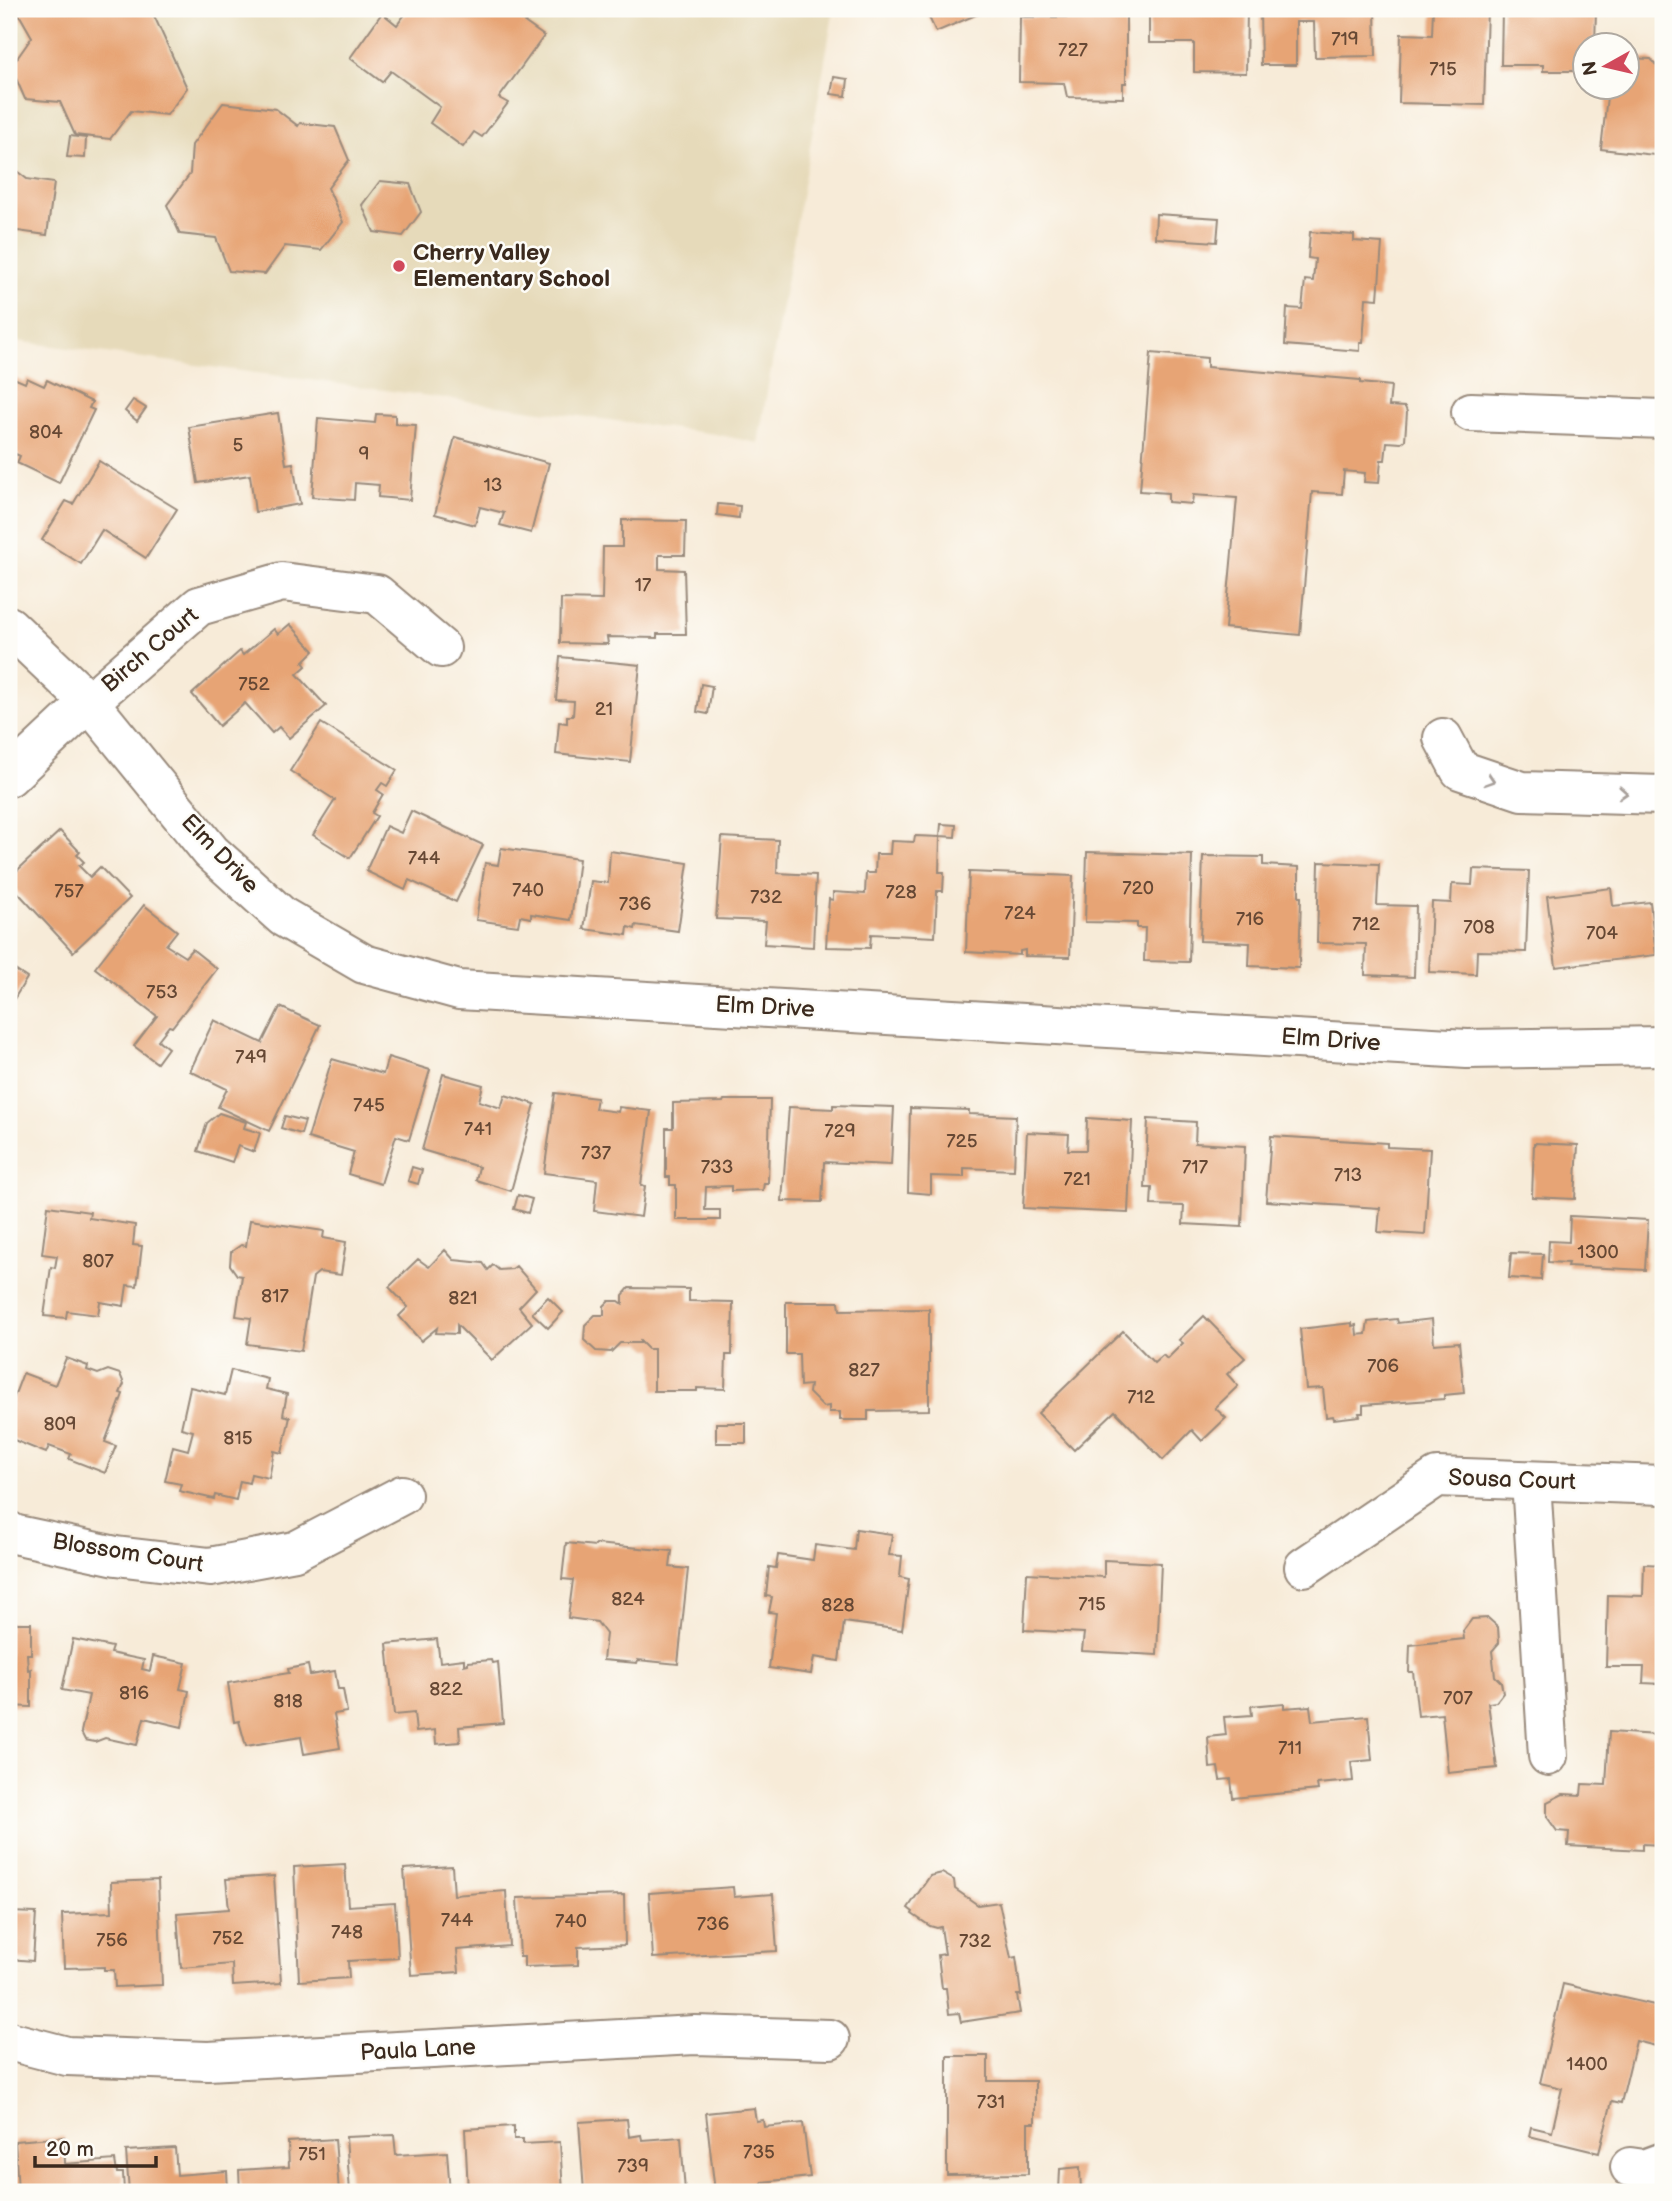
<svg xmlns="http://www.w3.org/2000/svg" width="1672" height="2201" font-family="'Balsamiq Sans',sans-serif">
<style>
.built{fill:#e6daba}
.building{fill:#e7a475}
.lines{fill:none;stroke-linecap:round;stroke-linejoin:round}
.minor-casing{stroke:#998a7b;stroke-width:42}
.minor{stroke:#fff;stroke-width:38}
.oneway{stroke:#a79f9a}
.poi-dot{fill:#d1495b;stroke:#fdfcf7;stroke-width:2.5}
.labels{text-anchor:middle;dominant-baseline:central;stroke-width:5;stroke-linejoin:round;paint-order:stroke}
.number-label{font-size:19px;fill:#664834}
.poi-label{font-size:23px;font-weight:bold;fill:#3b2a1e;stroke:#fdfcf7;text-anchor:start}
.street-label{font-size:23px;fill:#3b2a1e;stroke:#fdfcf7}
</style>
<rect width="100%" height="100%" fill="#fdfcf7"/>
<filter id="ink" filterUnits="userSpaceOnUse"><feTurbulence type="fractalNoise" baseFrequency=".0143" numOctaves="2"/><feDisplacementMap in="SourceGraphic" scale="14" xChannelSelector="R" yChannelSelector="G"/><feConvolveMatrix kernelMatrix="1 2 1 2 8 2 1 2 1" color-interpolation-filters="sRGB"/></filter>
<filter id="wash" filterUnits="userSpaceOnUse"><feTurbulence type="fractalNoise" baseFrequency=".00686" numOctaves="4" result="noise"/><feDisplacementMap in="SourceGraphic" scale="28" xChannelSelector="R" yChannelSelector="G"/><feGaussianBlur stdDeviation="1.57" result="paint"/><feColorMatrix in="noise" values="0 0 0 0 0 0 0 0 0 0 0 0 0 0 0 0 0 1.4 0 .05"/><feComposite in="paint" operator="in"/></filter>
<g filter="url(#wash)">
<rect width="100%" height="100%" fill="#f7ebd8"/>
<polygon class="built" points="9,9 834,9 758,443 715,434 9,340"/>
<g id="blocks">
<g class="building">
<polygon points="16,9 151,9 187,88 167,115 131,111 110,139 75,135 60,102 25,99 11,67 32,37"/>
<polygon points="409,9 506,9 544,36 499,98 508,103 482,137 474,132 463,147 430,123 440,107 391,71 382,82 350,58 382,13 397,25"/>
<polygon points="925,9 996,9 986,13 985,11 936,32"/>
<polygon points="1076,9 1126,9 1126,83 1123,83 1123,98 1067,97 1064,83 1019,82 1020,17 1076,17"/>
<polygon points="1149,9 1247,9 1246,73 1194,72 1194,43 1149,43"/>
<polygon points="1260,9 1375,9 1376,56 1315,57 1314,22 1296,22 1296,65 1261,65"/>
<polygon points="1433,9 1487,9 1484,105 1399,103 1401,34 1432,35"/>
<polygon points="1502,9 1596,9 1595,46 1584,46 1584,71 1543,71 1543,65 1501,65"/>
<polygon points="1626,58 1651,59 1663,74 1663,156 1601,149 1608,88 1626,88"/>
<polygon points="834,77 848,79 846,96 831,94"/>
<polygon points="223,103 276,109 298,126 300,123 335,127 349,160 328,188 343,222 321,250 285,246 265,274 229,271 216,238 180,234 167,205 190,174 192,145"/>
<polygon points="70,136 86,138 85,158 67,157"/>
<polygon points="9,165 27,179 54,183 47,235 18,231 9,235"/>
<polygon points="380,181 410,184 421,212 403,236 374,232 362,205"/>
<polygon points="1156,214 1219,218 1217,242 1155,238"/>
<polygon points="1310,232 1354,235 1354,241 1382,243 1378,299 1366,298 1363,343 1360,343 1360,351 1285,345 1287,308 1302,309 1305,280 1313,281 1315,259 1308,258"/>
<polygon points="1151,353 1207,358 1207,367 1360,380 1360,383 1391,386 1389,406 1405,407 1407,412 1405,440 1401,443 1387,442 1385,460 1381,460 1379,483 1364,482 1365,473 1344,471 1342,494 1312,492 1300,635 1225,628 1237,498 1193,495 1192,504 1168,502 1168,493 1140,491"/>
<polygon points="9,376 25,383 27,378 44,386 47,380 92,402 89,408 94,410 59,483 17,463 20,456 16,454 9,469"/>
<polygon points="133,400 146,408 137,421 125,411"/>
<polygon points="278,413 286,464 293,463 300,504 255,512 250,475 198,483 189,427"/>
<polygon points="376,414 395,415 395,424 416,425 410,500 378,497 379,485 355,483 354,500 312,497 318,418 375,423"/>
<polygon points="455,437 549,463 531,533 500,525 504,513 480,507 475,525 435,514"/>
<polygon points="99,461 177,509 146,558 102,530 81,564 42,540 66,501 73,504"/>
<polygon points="718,504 740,506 739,518 717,515"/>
<polygon points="622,520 686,521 685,555 659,555 659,569 684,570 686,634 657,634 657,638 607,637 608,644 560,643 561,599 602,600 603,547 622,547"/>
<polygon points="290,624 314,651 303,662 306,666 297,674 326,706 289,738 279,727 272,733 245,703 219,726 192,694 240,651 243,655 274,629 278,634"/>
<polygon points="560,657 640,665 630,762 556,754 559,722 567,723 567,716 573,716 574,701 556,700"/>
<polygon points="701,684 712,686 708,714 697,712"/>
<polygon points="321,723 397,770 387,786 382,783 377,790 383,794 372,813 377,816 350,858 313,835 335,800 290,771"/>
<polygon points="411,811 483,845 456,902 409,880 405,890 366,871 386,826 401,833"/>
<polygon points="941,824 956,825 955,837 940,836"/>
<polygon points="60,831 80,852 77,855 84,862 79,866 90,877 100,867 130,898 73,952 9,883 9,878"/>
<polygon points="915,836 940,837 939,872 944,872 943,891 937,891 935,937 871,934 870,948 826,947 829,899 833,900 833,892 865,894 866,873 875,873 876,854 890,854 891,841 914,842"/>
<polygon points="722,837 778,840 777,873 816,875 813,947 764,944 766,921 716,919"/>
<polygon points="501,848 579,859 571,920 531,914 531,918 520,916 518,926 476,920 485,863 498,865"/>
<polygon points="610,851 688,863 678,931 636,925 635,929 628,927 627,935 584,929 591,881 608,883"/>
<polygon points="1087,852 1192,855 1189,962 1144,961 1145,928 1137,928 1137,923 1085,922"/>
<polygon points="1203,856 1263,857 1263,865 1299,867 1299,897 1301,897 1299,968 1249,966 1250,943 1200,941"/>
<polygon points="1319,862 1379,864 1377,905 1416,906 1414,977 1365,975 1366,944 1317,943"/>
<polygon points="1473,869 1529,871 1526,952 1477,951 1476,974 1429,972 1432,902 1451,903 1452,884 1472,885"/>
<polygon points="969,872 1073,876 1070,957 1025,956 1025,950 1020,951 1020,955 966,952"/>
<polygon points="1611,888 1613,906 1650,902 1656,955 1556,967 1547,896"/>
<polygon points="144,905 177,931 166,945 185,957 192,949 217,969 172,1027 169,1026 158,1040 168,1048 157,1063 134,1046 157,1016 95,968"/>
<polygon points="9,966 27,978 9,1007"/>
<polygon points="280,1007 320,1025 269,1131 218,1107 227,1089 190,1071 214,1020 262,1043"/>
<polygon points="388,1057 430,1070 409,1140 396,1136 381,1184 348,1174 354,1152 308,1138 332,1059 383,1074"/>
<polygon points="443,1074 483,1085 479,1101 501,1108 505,1095 535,1104 511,1191 476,1180 479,1167 422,1150"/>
<polygon points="555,1093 597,1098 595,1109 618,1112 619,1107 651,1111 641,1185 645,1186 641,1217 594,1211 597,1180 544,1173"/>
<polygon points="724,1100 770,1100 768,1183 764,1183 763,1190 731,1191 731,1186 706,1187 705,1210 720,1210 720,1220 676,1220 676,1185 670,1185 670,1177 666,1177 666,1128 673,1128 673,1103 723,1102"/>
<polygon points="833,1105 894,1107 891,1165 824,1162 822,1202 782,1201 789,1107 833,1109"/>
<polygon points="910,1108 969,1110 969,1114 1016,1116 1014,1170 964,1168 964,1177 931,1176 931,1194 908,1192"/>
<polygon points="219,1113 246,1122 244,1128 260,1133 254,1152 238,1146 232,1162 198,1151 207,1123"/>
<polygon points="285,1116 305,1121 301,1134 281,1128"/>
<polygon points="1087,1118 1132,1121 1128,1213 1023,1208 1027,1132 1069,1134 1068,1150 1086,1150"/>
<polygon points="1148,1119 1196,1122 1195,1143 1245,1146 1242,1227 1183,1224 1184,1206 1151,1205 1152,1188 1145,1188"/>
<polygon points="1271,1136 1387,1143 1387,1147 1430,1149 1425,1235 1378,1232 1380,1208 1266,1201"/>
<polygon points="1534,1143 1578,1145 1575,1199 1532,1197"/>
<polygon points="412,1167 422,1170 418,1184 408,1181"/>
<polygon points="518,1195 532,1199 528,1213 514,1209"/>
<polygon points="48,1206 90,1212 89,1218 135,1225 133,1245 142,1246 137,1286 127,1285 124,1306 100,1302 98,1315 67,1311 66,1318 44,1316 51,1267 55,1268 57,1256 42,1254"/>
<polygon points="1570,1216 1648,1220 1645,1270 1567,1266 1568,1263 1548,1262 1549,1241 1569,1242"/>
<polygon points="250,1220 324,1231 323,1238 346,1242 341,1275 319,1272 313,1277 301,1351 247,1344 251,1318 236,1316 242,1276 237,1275 230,1265 231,1252 241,1245 246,1246"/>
<polygon points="445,1250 454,1260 483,1263 488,1270 493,1265 499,1270 512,1269 516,1266 536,1289 519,1307 532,1323 492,1360 457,1325 457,1334 436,1333 437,1328 421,1341 399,1316 408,1307 389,1287 418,1259 429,1267"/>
<polygon points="1511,1253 1543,1254 1541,1280 1509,1278"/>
<polygon points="629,1288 689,1289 689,1301 733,1302 732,1355 726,1355 725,1389 697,1388 697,1391 654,1391 654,1349 648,1349 640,1341 640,1343 620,1343 611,1352 596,1351 584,1340 585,1325 595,1315 604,1315 604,1306 609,1301 619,1301 623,1304 623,1295"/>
<polygon points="548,1297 563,1312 548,1328 532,1313"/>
<polygon points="786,1302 839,1302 840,1310 929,1309 929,1410 868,1411 868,1420 840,1420 840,1412 829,1412 829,1406 823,1407 809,1393 810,1385 800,1386 799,1354 786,1354"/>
<polygon points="1204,1316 1245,1358 1227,1374 1238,1386 1215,1408 1226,1418 1202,1441 1192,1430 1163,1460 1115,1411 1074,1450 1038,1413 1123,1331 1154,1363 1163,1355 1167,1359 1183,1343 1179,1340"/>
<polygon points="1397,1319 1398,1323 1432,1319 1434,1344 1459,1342 1464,1393 1444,1395 1444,1399 1363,1405 1363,1413 1359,1413 1360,1416 1334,1419 1333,1416 1326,1417 1323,1388 1306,1389 1300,1329 1352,1323 1352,1326 1356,1325 1357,1335 1366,1334 1368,1322"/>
<polygon points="66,1358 88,1366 87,1370 98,1374 108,1370 120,1374 124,1384 120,1393 123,1394 105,1442 116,1446 105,1473 69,1459 71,1454 49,1446 46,1453 9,1438 9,1410 23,1373 55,1385"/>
<polygon points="231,1370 268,1379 266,1389 287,1394 283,1415 290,1417 282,1453 274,1451 269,1478 251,1474 249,1483 240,1481 236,1500 215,1495 214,1499 179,1491 181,1484 165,1481 173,1446 188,1450 193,1431 181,1428 190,1387 225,1395"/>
<rect x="716" y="1423" width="30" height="20"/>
<polygon points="856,1529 892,1534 889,1555 902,1556 900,1577 909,1579 902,1630 844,1622 839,1661 814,1657 811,1674 769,1668 776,1613 769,1612 772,1597 766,1596 769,1567 776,1568 778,1555 813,1560 815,1545 854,1550"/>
<polygon points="566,1543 595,1546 596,1544 672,1551 670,1567 688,1569 678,1664 638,1660 637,1663 603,1660 606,1634 597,1622 568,1618 573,1580 562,1579"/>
<polygon points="1104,1560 1161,1563 1157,1655 1082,1651 1084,1633 1024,1630 1027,1573 1104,1577"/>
<polygon points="1644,1564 1663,1565 1663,1684 1643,1683 1644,1667 1606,1667 1608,1595 1643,1596"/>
<polygon points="1488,1618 1498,1627 1499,1643 1492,1651 1495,1676 1501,1682 1503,1693 1496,1702 1488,1703 1497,1768 1448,1773 1442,1714 1418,1716 1413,1672 1409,1672 1410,1645 1464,1639 1463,1631 1472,1619"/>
<polygon points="9,1623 31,1623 31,1654 27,1654 28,1670 31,1669 31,1707 9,1706"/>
<polygon points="73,1639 112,1647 110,1653 144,1660 142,1669 150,1671 153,1656 186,1663 180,1689 189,1691 182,1727 144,1718 137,1745 105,1738 95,1742 85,1740 81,1732 89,1695 62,1690"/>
<polygon points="437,1639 440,1662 464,1659 464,1665 468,1664 468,1662 491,1660 492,1663 498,1662 503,1723 459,1727 460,1742 436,1744 435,1730 416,1732 414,1713 394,1715 387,1644"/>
<polygon points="308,1665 310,1675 335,1671 338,1689 343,1689 347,1712 334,1714 340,1748 304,1754 301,1737 246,1746 239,1721 234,1722 228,1683 289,1673 288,1669"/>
<polygon points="1284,1703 1284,1708 1310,1706 1312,1721 1368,1716 1372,1760 1351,1762 1353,1781 1317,1784 1318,1790 1233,1798 1231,1779 1220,1780 1218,1767 1210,1768 1208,1737 1226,1735 1224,1717 1252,1715 1251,1706"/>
<polygon points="1609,1732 1657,1735 1656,1755 1663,1756 1663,1845 1642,1844 1642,1850 1568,1846 1569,1832 1557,1831 1547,1817 1547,1802 1563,1794 1581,1795 1582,1784 1606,1785"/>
<polygon points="345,1864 348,1906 395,1903 398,1958 348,1961 349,1978 299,1981 294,1867"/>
<polygon points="452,1866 454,1895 506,1891 509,1946 457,1950 459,1972 411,1975 404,1869"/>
<polygon points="942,1873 954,1880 955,1889 978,1905 999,1902 1011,1958 1016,1957 1021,1995 1017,1995 1020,2013 961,2022 959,2013 949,2014 946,1988 942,1988 938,1955 945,1954 941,1927 937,1928 930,1926 912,1914 913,1912 908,1908 930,1876"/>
<polygon points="274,1876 281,1983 233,1986 232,1964 181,1968 177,1913 229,1909 226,1879"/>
<polygon points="158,1880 162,1985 115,1987 114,1970 104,1970 104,1967 64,1968 62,1914 112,1912 111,1882"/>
<polygon points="733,1887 734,1897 773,1894 777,1951 653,1958 649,1893"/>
<polygon points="624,1895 625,1945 578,1947 578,1965 524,1967 524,1957 520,1957 517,1898"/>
<polygon points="9,1912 36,1913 33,1961 9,1959"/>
<polygon points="1563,1984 1663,2007 1656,2046 1636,2041 1621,2103 1612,2101 1599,2153 1529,2136 1531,2127 1552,2132 1562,2088 1540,2083"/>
<polygon points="947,2056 988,2056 988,2081 1035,2081 1035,2123 1028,2123 1028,2174 947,2175"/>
<polygon points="754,2108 756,2121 763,2120 764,2127 803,2123 810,2177 762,2182 763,2192 715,2192 706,2113"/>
<polygon points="627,2119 629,2137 641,2135 642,2140 681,2137 685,2192 584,2192 579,2122"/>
<polygon points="514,2126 514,2139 523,2139 523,2144 560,2142 563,2192 468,2192 465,2129"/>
<polygon points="394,2135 396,2155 447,2152 450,2192 350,2192 346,2137"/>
<polygon points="64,2137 65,2164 115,2160 117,2173 123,2173 124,2192 18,2192 15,2141"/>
<polygon points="335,2139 339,2192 240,2192 239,2170 289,2167 288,2142"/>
<polygon points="175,2148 177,2175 227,2171 228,2192 129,2192 126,2151"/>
<polygon points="1080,2167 1081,2192 1059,2192 1060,2169"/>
</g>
</g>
</g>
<g filter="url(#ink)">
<use href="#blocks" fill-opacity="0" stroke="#998a7b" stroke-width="2"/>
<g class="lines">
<g class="minor-casing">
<g id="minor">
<polyline points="1471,412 1663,419"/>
<polyline points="9,626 89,702 211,852 283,917 364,964 459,990 1467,1049 1663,1046"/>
<polyline points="1443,738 1460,770 1522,791 1663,795"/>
<polyline points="9,777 89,702 199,606 282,582 377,594 441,648"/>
<polyline points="1531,1481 1548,1756"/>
<polyline points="9,1531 13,1534 116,1556 210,1567 295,1551 402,1495"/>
<polyline points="1304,1567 1437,1477 1663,1485"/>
<polyline points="9,2041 67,2056 208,2061 695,2035 830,2039"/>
<polyline points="1630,2167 1644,2169 1663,2162"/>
</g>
</g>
<use href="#minor" class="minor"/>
</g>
<defs><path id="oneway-chevron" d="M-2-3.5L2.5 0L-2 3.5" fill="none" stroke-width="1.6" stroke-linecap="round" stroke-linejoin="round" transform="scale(1.75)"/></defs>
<g class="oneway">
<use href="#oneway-chevron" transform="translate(1490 780) rotate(18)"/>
<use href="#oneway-chevron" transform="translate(1623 793) rotate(3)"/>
</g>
</g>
<circle class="poi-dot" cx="399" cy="266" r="7"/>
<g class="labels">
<g class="number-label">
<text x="1345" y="39">719</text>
<text x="1073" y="50">727</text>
<text x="1443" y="69">715</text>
<text x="46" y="432">804</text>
<text x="238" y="445">5</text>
<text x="364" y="454">9</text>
<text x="493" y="485">13</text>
<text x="643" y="585">17</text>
<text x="254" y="684">752</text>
<text x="604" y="709">21</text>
<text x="424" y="858">744</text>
<text x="1138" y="888">720</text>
<text x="528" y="890">740</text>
<text x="69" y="891">757</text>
<text x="901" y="892">728</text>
<text x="766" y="897">732</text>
<text x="635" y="904">736</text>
<text x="1020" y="913">724</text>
<text x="1250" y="919">716</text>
<text x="1366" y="924">712</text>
<text x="1479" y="927">708</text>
<text x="1602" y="933">704</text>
<text x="162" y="992">753</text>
<text x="251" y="1057">749</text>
<text x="369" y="1105">745</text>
<text x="478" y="1129">741</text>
<text x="840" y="1131">729</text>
<text x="962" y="1141">725</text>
<text x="596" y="1153">737</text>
<text x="717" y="1167">733</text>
<text x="1195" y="1167">717</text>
<text x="1348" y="1175">713</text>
<text x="1077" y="1179">721</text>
<text x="1598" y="1252">1300</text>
<text x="98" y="1261">807</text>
<text x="275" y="1296">817</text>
<text x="463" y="1298">821</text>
<text x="1383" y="1366">706</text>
<text x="864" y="1370">827</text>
<text x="1141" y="1397">712</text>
<text x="60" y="1424">809</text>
<text x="238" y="1438">815</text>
<text x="628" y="1599">824</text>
<text x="1092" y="1604">715</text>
<text x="838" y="1605">828</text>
<text x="446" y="1689">822</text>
<text x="134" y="1693">816</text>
<text x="1458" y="1698">707</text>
<text x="288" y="1701">818</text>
<text x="1290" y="1748">711</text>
<text x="457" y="1920">744</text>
<text x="571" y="1921">740</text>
<text x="713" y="1924">736</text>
<text x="347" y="1932">748</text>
<text x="228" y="1938">752</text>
<text x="112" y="1940">756</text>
<text x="975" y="1941">732</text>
<text x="1587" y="2064">1400</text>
<text x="991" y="2102">731</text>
<text x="759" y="2152">735</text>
<text x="312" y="2154">751</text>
<text x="633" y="2166">739</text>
</g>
<g class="poi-label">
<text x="413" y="253">Cherry Valley<tspan x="413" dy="26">Elementary School</tspan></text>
</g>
<g class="street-label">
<text transform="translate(150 650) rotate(-40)">Birch Court</text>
<text transform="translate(220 854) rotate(46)">Elm Drive</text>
<text transform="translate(765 1007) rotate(3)">Elm Drive</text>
<text transform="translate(1331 1040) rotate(4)">Elm Drive</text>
<text transform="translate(1512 1480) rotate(2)">Sousa Court</text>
<text transform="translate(128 1553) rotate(9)">Blossom Court</text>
<text transform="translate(418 2050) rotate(-3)">Paula Lane</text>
</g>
</g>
<rect width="1672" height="2201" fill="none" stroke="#fdfcf7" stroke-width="35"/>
<g transform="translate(1606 66) rotate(262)"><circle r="33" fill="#fdfcf7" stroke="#afa8a0" stroke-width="2"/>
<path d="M0-5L12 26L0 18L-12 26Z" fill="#d1495b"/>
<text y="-10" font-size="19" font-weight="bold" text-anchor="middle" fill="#3b2a1e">N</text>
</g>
<path d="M35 2156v10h121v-10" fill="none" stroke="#3b2a1e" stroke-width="3.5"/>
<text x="46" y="2156" font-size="21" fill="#3b2a1e" stroke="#fdfcf7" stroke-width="5" paint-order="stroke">20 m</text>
</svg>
